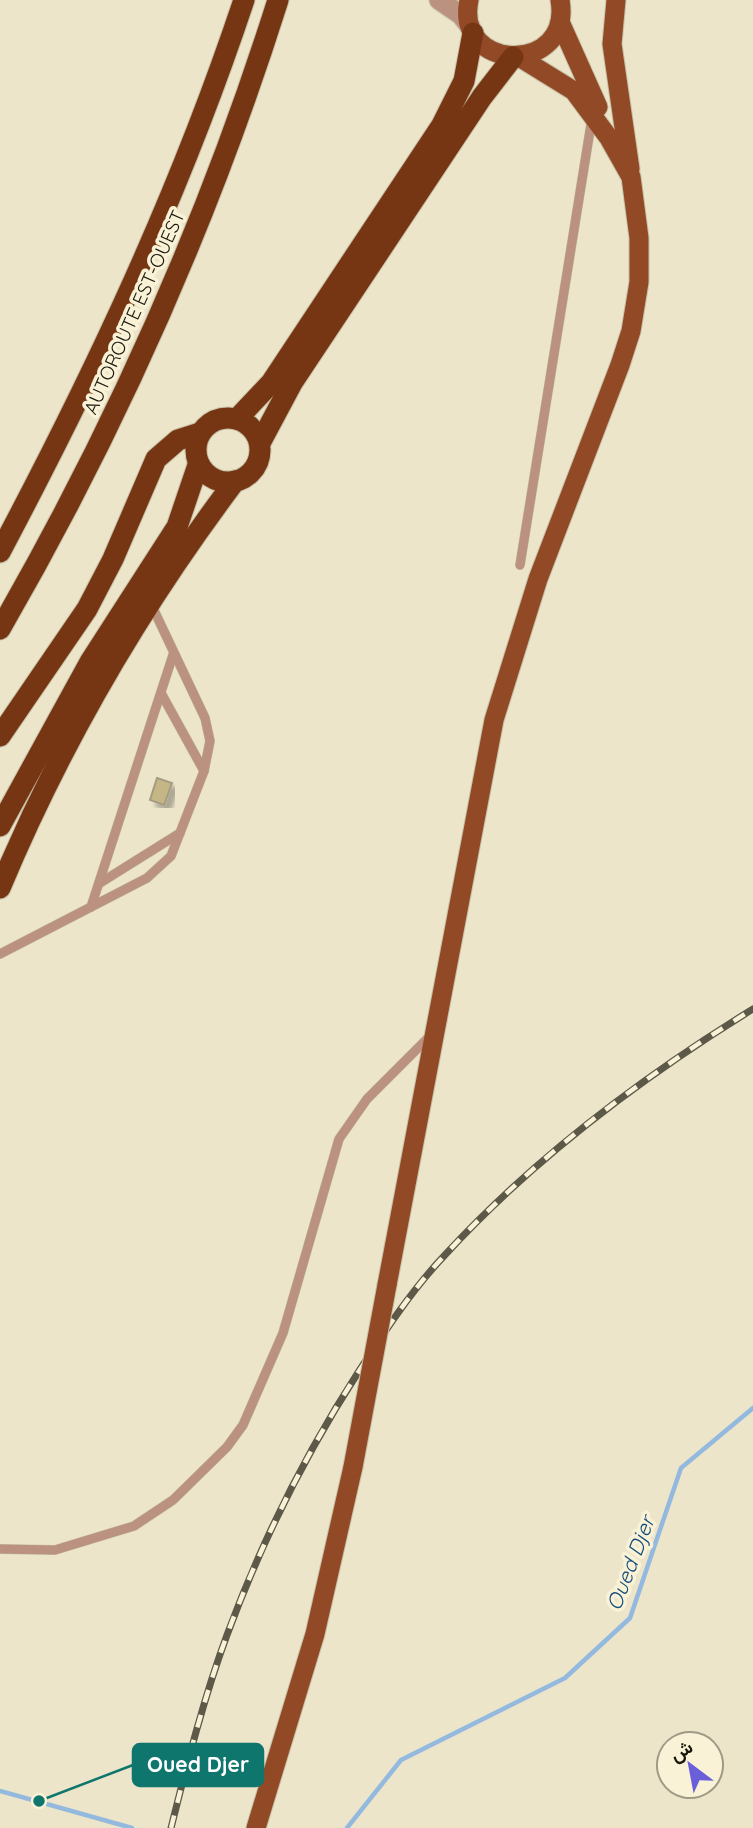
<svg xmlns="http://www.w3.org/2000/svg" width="753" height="1828" font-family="Quicksand,Vazirmatn,sans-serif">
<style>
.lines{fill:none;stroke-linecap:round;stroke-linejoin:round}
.stream{stroke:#93b9df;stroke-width:4.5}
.building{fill:#c5b785;stroke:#a39c82;stroke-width:2;filter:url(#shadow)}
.service-casing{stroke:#c6c0a7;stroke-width:10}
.tertiary-casing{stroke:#c6c0a7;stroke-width:21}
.primary-casing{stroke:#c6c0a7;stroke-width:21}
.motorway-casing{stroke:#c6c0a7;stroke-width:23}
.service{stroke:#bb917f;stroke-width:9}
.tertiary{stroke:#bb917f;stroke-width:19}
.primary{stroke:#924926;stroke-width:19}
.motorway{stroke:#773613;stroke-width:21}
.rail-casing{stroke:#5d5949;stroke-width:7}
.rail{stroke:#f9f2d6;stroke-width:4.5;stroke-dasharray:13;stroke-linecap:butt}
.primary-bridge-casing{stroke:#c6c0a7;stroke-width:21;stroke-linecap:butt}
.primary-bridge{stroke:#924926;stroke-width:19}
.labels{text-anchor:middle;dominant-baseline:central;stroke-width:7;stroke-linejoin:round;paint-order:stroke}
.street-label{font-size:19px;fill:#19170d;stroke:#f9f2d6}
.water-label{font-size:21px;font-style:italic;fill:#144d7d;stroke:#f9f2d6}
.leader{fill:none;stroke:#0f766e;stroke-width:2.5}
.callout-dot{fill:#0f766e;stroke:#f9f2d6;stroke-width:2.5}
.callout{fill:#0f766e;stroke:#0f766e;stroke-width:2.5}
.callout-label{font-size:21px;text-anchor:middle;font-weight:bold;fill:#fff}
</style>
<defs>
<filter id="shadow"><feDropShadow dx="6" dy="6" stdDeviation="2" flood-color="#0004"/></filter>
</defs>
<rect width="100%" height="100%" fill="#ece5c9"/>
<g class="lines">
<g class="stream">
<polyline points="0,1791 132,1828"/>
<polyline points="347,1828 401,1760 565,1678 630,1618 681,1468 753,1408"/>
</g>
</g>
<polygon class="building" points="157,778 172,783 164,805 150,800"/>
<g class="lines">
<g class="service-casing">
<g id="service">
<polyline points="520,565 592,118"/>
<polyline points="161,693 204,771"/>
<polyline points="100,883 180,833"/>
<polyline points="91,907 173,655"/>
<polyline points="0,954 147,878 171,856 204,771 210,741 205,718 151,604"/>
<polyline points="0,1549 55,1550 134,1526 173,1500 227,1447 243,1425 283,1333 339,1139 367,1099 431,1035"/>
</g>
</g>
<g class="tertiary-casing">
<polyline id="tertiary" points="439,0 461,15 471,28"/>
</g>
<g class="primary-casing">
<g id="primary">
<path d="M469,0C454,73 573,75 560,0"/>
<polyline points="616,0 612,44 630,169"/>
<polyline points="560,22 598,107"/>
<polyline points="387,1285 494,720 538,579 620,365 631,331 639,282 639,238 631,177 609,138 574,91 519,57"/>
<polyline points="256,1828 315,1634 353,1467"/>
</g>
</g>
<g class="motorway-casing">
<g id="motorway">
<circle cx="228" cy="450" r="32"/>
<polyline points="237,419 271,383 442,125 464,81 473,33"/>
<polyline points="260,443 292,383 482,97 513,57"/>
<path d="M0,552C96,371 179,195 244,0"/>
<path d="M0,629C115,430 209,219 278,0"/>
<polyline points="0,736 87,609 113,559 156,459 178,440 200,433"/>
<polyline points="0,826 90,662 177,527 198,465"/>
<path d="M0,888C61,742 140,607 235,481"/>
</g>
</g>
<use href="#service" class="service"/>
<use href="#tertiary" class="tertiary"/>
<use href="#primary" class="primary"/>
<use href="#motorway" class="motorway"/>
<g class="rail-casing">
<path id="rail" d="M171,1828C187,1764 204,1697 227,1635C261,1543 306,1453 359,1371C385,1331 411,1291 444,1256C533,1159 641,1078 753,1009"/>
</g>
<use href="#rail" class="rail"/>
<g class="primary-bridge-casing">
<polyline id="primary-bridge" points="353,1467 387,1285"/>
</g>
<use href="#primary-bridge" class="primary-bridge"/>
</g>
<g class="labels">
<g class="street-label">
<text transform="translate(134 312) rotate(-66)">AUTOROUTE EST-OUEST</text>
</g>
<g class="water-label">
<text transform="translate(630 1563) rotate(-69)">Oued Djer</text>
</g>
</g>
<path class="leader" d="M39 1801L133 1765"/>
<circle class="callout-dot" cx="39" cy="1801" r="7"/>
<rect class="callout" x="133" y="1744" width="130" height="42" rx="7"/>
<g class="callout-label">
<text x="198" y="1772">Oued Djer</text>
</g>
<g transform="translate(690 1765) rotate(328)"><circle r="33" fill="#f9f2d6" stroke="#9f9a86" stroke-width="2"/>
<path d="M0-5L12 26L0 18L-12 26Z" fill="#6b5fd9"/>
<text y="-10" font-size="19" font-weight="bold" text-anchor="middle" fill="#19170d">ش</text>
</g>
</svg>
